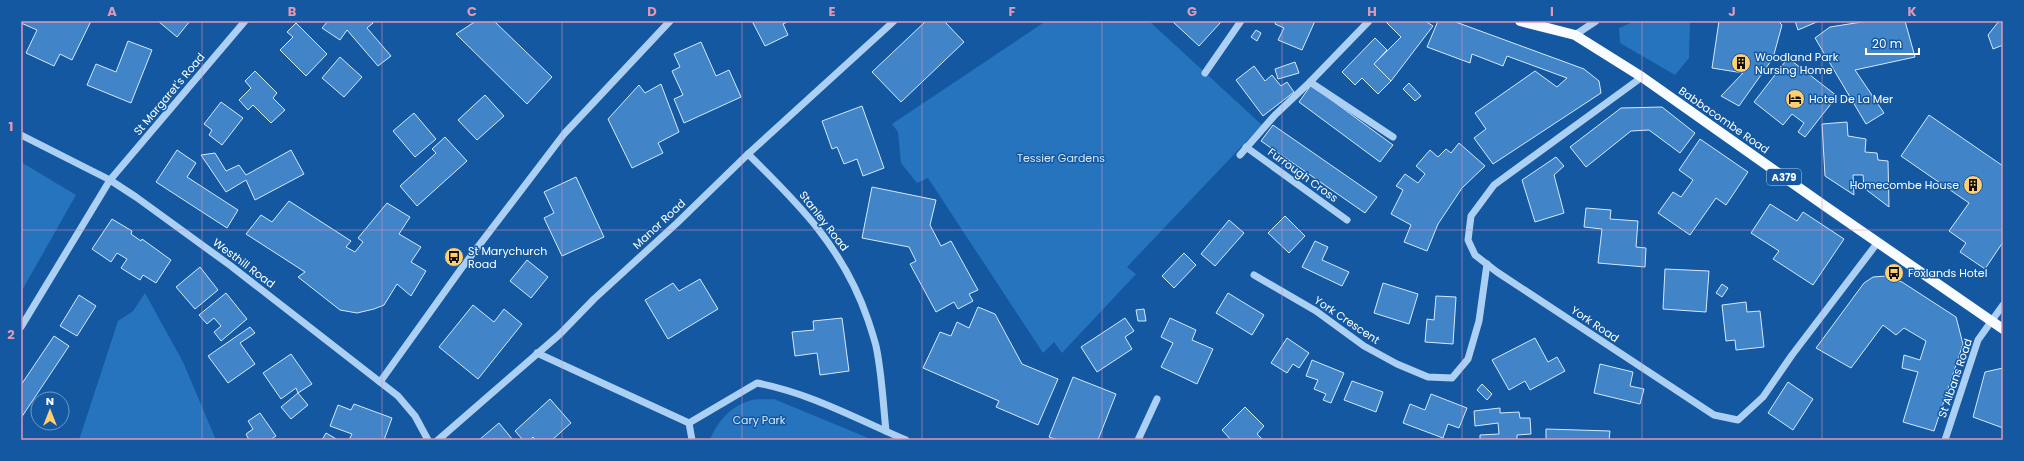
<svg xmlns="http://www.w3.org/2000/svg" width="2024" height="461" font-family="Poppins,sans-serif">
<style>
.green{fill:#2673be}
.building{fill:#4184c7;stroke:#d4e9fe}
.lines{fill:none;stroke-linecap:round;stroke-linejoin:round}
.minor{stroke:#acd0f4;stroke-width:7}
.major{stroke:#f9fcff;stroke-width:10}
.grid{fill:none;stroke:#e497b5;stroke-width:1;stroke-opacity:0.55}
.labels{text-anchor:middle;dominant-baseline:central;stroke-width:3;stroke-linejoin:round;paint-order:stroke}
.shield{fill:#1358a0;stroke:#b8cde2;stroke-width:1}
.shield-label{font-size:10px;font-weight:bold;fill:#fff}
.poi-label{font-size:11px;fill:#fff;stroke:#1358a0;text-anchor:start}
.street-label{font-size:11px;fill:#fff;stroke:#1358a0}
.park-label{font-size:11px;fill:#d4e9fe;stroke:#1358a0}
.neatline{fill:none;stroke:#e497b5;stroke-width:1.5}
.grid-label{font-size:13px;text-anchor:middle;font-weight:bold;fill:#e497b5}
</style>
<rect width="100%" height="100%" fill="#1358a0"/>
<g class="green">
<polygon points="1046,21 1149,21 1262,125 1127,267 1136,274 1062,353 1054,342 1043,353 928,178 917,183 901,163 898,132 892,124"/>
<polygon points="1635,21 1690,21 1689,58 1675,75 1620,43 1619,28"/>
<polygon points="21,162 76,195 21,292"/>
<polygon points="145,293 183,362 216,440 79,440 118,321 133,311"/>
<path d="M774,399L873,440H710C716,423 731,406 749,401C756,398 766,400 774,399Z"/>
</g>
<g class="building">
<polygon points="21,21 91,21 72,60 60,54 54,66 26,53 37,30 21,23"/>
<polygon points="158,21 190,21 177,37"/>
<polygon points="328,21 371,21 373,23 367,28 391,56 378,66 347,30 340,40 322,28"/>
<polygon points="476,21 494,21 552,77 527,104 456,34"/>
<polygon points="752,21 789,21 783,24 788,35 765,46"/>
<polygon points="926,21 944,21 964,42 901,102 872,72"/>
<polygon points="1172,21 1220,21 1221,22 1199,46"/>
<polygon points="1276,21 1315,21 1302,50 1278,40 1284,28 1275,24"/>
<polygon points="1385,21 1425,21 1433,26 1391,81 1374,64 1401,37"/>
<polygon points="1438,21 1453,21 1584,69 1599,81 1601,93 1493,164 1474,138 1486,129 1475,113 1535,71 1557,87 1567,78 1507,56 1503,66 1472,54 1470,63 1427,47"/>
<polygon points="1719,21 1778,21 1782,25 1773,58 1739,106 1721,96 1743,73 1712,68"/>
<polygon points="1795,21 1819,21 1798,30"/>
<polygon points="1868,21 1905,21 1915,57 1855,70 1884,113 1866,124 1815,38 1830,27"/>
<polygon points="1999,21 2003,21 2003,45 1993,49 1988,35"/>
<polygon points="296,23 327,54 306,76 280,50 293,37 287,32"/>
<polygon points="1256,30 1261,33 1257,41 1251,37"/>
<polygon points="1375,38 1387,50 1374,64 1391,81 1378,94 1362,78 1355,85 1342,72"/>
<polygon points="128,41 152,50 131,103 87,85 96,64 116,72"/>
<polygon points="701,42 716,76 729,70 741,97 684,123 674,99 683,95 672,71 680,67 674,54"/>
<polygon points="340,57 362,77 344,97 322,78"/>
<polygon points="1788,58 1837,96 1805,137 1798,132 1804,123 1792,114 1783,125 1754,102"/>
<polygon points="1295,62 1299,73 1278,79 1275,69"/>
<polygon points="1254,66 1265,81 1272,75 1281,86 1287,82 1294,92 1263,116 1236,80"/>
<polygon points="255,71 277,93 273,98 285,110 271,123 253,105 248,110 239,100 251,88 245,81"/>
<polygon points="1409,83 1421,96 1415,101 1403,89"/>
<polygon points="661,84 679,132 658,143 663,153 632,168 608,119 639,85 645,93"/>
<polygon points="1311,85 1393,145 1380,162 1299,102"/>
<polygon points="485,95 504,116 477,140 458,120"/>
<polygon points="221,102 243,118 222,145 209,135 212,130 204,124"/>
<polygon points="862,106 884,168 863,176 857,159 844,164 837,147 832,149 822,121"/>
<polygon points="1662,107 1695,133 1680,153 1649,130 1631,131 1586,167 1570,147 1621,108"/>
<polygon points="414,113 436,139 415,157 393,131"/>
<polygon points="1929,115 2003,166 2003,242 1985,269 1960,252 1966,243 1949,231 1969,203 1901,156"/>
<polygon points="1847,122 1848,136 1866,139 1865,152 1877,153 1878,160 1888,161 1889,207 1864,188 1863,175 1853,175 1854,195 1825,176 1822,124"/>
<polygon points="1273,125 1377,197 1365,213 1261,141"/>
<polygon points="445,137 467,161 417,206 400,186 436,153 432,149"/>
<polygon points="1700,139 1748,172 1726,205 1716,198 1690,235 1658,213 1673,192 1681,197 1693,180 1679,170"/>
<polygon points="1459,143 1485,166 1462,188 1438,224 1427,251 1404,242 1411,225 1391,214 1403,190 1396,186 1405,174 1418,183 1425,174 1416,166 1430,150 1438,157 1446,149 1451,153"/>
<polygon points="177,150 196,163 187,177 238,210 227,228 156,182"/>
<polygon points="291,150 304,174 255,200 246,180 226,192 201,155 215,153 226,171 239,165 246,175"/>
<polygon points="1556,157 1564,166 1554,175 1564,213 1535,222 1522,180"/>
<polygon points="576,177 604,237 562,256 544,218 554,213 544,192"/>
<polygon points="872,187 936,200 930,225 941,246 951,241 978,290 969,294 973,301 958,309 954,302 936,312 910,264 916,261 909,247 862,238"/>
<polygon points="289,201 351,241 346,247 355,252 363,242 358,238 387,203 410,217 399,234 421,247 411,262 426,271 411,296 397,284 384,305 374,309 357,313 340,310 298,277 305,272 246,234 261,215 272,222"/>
<polygon points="1770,204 1797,221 1803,212 1844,239 1813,285 1773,259 1779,251 1751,233"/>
<polygon points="1586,208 1611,210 1610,219 1638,221 1636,247 1646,248 1645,267 1598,263 1602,229 1584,227"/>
<polygon points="1285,216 1305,236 1289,253 1268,233"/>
<polygon points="112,219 132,231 131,234 141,241 142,239 171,260 156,283 143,275 140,280 121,268 127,259 117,253 111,262 92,249"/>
<polygon points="1229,220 1244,233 1215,266 1201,254"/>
<polygon points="1315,241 1328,247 1322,260 1349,272 1342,286 1302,267"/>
<polygon points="1184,253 1196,265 1174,288 1162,276"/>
<polygon points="527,260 548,277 531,298 510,281"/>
<polygon points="200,267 218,290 195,309 176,287"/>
<polygon points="1665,269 1709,271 1706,312 1663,309"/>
<polygon points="1886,276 1902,282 1956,317 1963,344 1934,431 1903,422 1918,372 1902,368 1904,355 1920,360 1926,341 1904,328 1896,335 1883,325 1851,368 1816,348 1864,283 1873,277"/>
<polygon points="700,279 718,309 668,339 645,300 673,283 679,291"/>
<polygon points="1383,283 1418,294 1409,324 1374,313"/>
<polygon points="1722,284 1728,288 1722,297 1716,293"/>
<polygon points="226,293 247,319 221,341 214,332 221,326 214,318 207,324 199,315"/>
<polygon points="1228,293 1264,315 1252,335 1216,313"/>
<polygon points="79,295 96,306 77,336 60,326"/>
<polygon points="1436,296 1456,297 1453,344 1425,342 1427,319 1434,320"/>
<polygon points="1746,302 1747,312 1760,311 1764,347 1736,350 1735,340 1726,341 1722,305"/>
<polygon points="473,305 494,322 504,309 522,324 478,379 439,347"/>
<polygon points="978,307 995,314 1022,364 1058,379 1038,425 996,407 999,401 923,368 940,332 951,336 957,322 969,328"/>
<polygon points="1144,309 1146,321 1138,321 1136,310"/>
<polygon points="842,318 849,371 820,375 817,353 795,356 792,332 814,330 813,321"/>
<polygon points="1125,318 1134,331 1125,337 1132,349 1097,372 1081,347"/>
<polygon points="1170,318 1196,330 1192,340 1213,349 1197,384 1161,367 1173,343 1161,337"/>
<polygon points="250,327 255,333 240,343 255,364 228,383 208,356"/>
<polygon points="54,336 69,346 21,418 21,385"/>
<polygon points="1287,338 1309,353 1299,368 1293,364 1287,373 1271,363"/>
<polygon points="1535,338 1548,362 1557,357 1565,371 1530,390 1525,381 1509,390 1492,360"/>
<polygon points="291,354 312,384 298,393 296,388 281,399 263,373"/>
<polygon points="1312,360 1344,373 1331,403 1323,400 1326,394 1314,389 1318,380 1306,376"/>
<polygon points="1600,364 1633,372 1630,386 1644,389 1640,404 1594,393"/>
<polygon points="2003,368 2003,428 1973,417 1985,372"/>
<polygon points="1073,377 1116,394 1098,440 1058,440 1049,437"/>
<polygon points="1352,381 1383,392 1376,412 1344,400"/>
<polygon points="1788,382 1813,399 1793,430 1768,413"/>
<polygon points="1482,384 1492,394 1487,400 1477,390"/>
<polygon points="298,393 308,405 291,419 281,407"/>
<polygon points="1431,394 1467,408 1459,428 1448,424 1443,438 1403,423 1410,404 1425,410"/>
<polygon points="550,399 571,423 552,440 536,440 533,437 530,440 523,440 515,431"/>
<polygon points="354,404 392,418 384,440 349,440 352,434 330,426 338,405 351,410"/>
<polygon points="1245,407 1264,426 1257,434 1263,440 1231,440 1222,430"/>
<polygon points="1500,408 1500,413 1519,412 1520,418 1530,418 1531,434 1517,435 1517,440 1480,440 1480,435 1499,434 1498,423 1475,426 1474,411"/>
<polygon points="260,413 276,436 270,440 249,440 246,434 253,429 248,421"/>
<polygon points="499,423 513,440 479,440"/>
<polygon points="1546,429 1610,431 1609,440 1546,440"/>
<polygon points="326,433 338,440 322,440"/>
</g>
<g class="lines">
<g class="minor">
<polyline points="1575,35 1596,21"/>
<polyline points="1205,73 1241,21"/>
<polyline points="1642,77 1494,185 1471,216 1468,240 1475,255 1497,272 1714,415 1738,420 1763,397 1792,355 1878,242"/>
<polyline points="1310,82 1393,137"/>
<polyline points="21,135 110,180 136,197 231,266 398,396 415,416 428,440"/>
<polyline points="1246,147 1347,220"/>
<path d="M748,154C800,205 844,249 868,320C871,329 874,338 876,346C882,374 883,403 886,431"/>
<polyline points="1240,155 1275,115 1310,82 1369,21"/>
<polyline points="1254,275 1316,311 1364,346 1397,364 1428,377 1452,378 1468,359 1479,321 1487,264"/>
<polyline points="21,327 110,180 245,21"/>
<polyline points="537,353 689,423"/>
<polyline points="380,382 461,269 564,134 670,21"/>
<path d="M689,423L757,383C810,393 857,419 906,440"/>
<polyline points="689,423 692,440"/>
<polyline points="438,440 560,334 594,299 677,223 748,154 894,21"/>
<polyline points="1138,440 1157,399"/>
<polyline points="1945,440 1978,340 2003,305"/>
</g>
<polyline class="major" points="1520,21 1575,35 1642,77 1825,206 2003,329"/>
</g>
<path class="grid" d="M202,21V440M382,21V440M562,21V440M742,21V440M922,21V440M1102,21V440M1282,21V440M1462,21V440M1642,21V440M1822,21V440M21,230H2003"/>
<defs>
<g id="building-disc" transform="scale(1)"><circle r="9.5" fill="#ffce6f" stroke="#1358a0"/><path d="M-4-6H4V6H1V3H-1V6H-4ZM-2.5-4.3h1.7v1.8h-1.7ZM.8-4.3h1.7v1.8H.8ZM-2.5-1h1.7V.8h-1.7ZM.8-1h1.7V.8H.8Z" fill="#111"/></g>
<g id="hotel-disc" transform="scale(1)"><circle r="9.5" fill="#ffce6f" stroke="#1358a0"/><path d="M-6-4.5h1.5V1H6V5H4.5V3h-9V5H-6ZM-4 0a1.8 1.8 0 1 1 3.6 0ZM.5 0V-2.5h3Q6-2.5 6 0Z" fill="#111"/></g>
<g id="bus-disc" transform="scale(1)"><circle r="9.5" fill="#ffce6f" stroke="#1358a0"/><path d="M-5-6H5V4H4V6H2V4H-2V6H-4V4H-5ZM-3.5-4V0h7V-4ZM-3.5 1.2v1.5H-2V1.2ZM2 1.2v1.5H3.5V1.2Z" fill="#111"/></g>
</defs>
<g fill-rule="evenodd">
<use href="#building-disc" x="1741" y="63"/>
<use href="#hotel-disc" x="1795" y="99"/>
<use href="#building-disc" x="1973" y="185"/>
<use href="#bus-disc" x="454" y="257"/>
<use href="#bus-disc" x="1894" y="273"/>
</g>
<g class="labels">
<rect class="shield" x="1767" y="169" width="34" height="16" rx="3"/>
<g class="shield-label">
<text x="1784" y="177">A379</text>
</g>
<g class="poi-label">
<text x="1755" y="57">Woodland Park<tspan x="1755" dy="13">Nursing Home</tspan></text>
<text x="1809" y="99">Hotel De La Mer</text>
<text x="1959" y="185" text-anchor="end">Homecombe House</text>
<text x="468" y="251">St Marychurch<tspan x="468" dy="13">Road</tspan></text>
<text x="1908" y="273">Foxlands Hotel</text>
</g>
<g class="street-label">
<text transform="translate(169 94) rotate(-50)">St Margaret's Road</text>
<text transform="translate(1724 120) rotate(35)">Babbacombe Road</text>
<text transform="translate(1303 175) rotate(36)">Furrough Cross</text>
<text transform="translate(824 221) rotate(52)">Stanley Road</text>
<text transform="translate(659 224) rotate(-43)">Manor Road</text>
<text transform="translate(244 263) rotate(37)">Westhill Road</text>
<text transform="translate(1347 320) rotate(34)">York Crescent</text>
<text transform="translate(1595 324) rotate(34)">York Road</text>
<text transform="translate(1955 378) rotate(-71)">St Albans Road</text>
</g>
<g class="park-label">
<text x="1061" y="158">Tessier Gardens</text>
<text x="759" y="420">Cary Park</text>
</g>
</g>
<rect width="2024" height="461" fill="none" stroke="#1358a0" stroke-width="44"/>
<g transform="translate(50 411)"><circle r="19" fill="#1358a0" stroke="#719bc6"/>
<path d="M0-3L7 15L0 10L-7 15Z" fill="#ffce6f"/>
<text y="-6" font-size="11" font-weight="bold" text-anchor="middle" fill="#ffffff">N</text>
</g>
<path d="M1866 48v6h53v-6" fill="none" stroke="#ffffff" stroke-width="2"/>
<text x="1872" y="48" font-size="12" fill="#ffffff" stroke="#1358a0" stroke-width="3" paint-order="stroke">20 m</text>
<rect x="22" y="22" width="1980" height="417" class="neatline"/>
<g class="grid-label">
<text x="112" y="16">A</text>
<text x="292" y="16">B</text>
<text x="472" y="16">C</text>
<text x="652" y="16">D</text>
<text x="832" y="16">E</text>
<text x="1012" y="16">F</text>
<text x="1192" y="16">G</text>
<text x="1372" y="16">H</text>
<text x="1552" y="16">I</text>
<text x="1732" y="16">J</text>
<text x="1912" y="16">K</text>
<text x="11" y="131">1</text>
<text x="11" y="339">2</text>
</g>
</svg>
